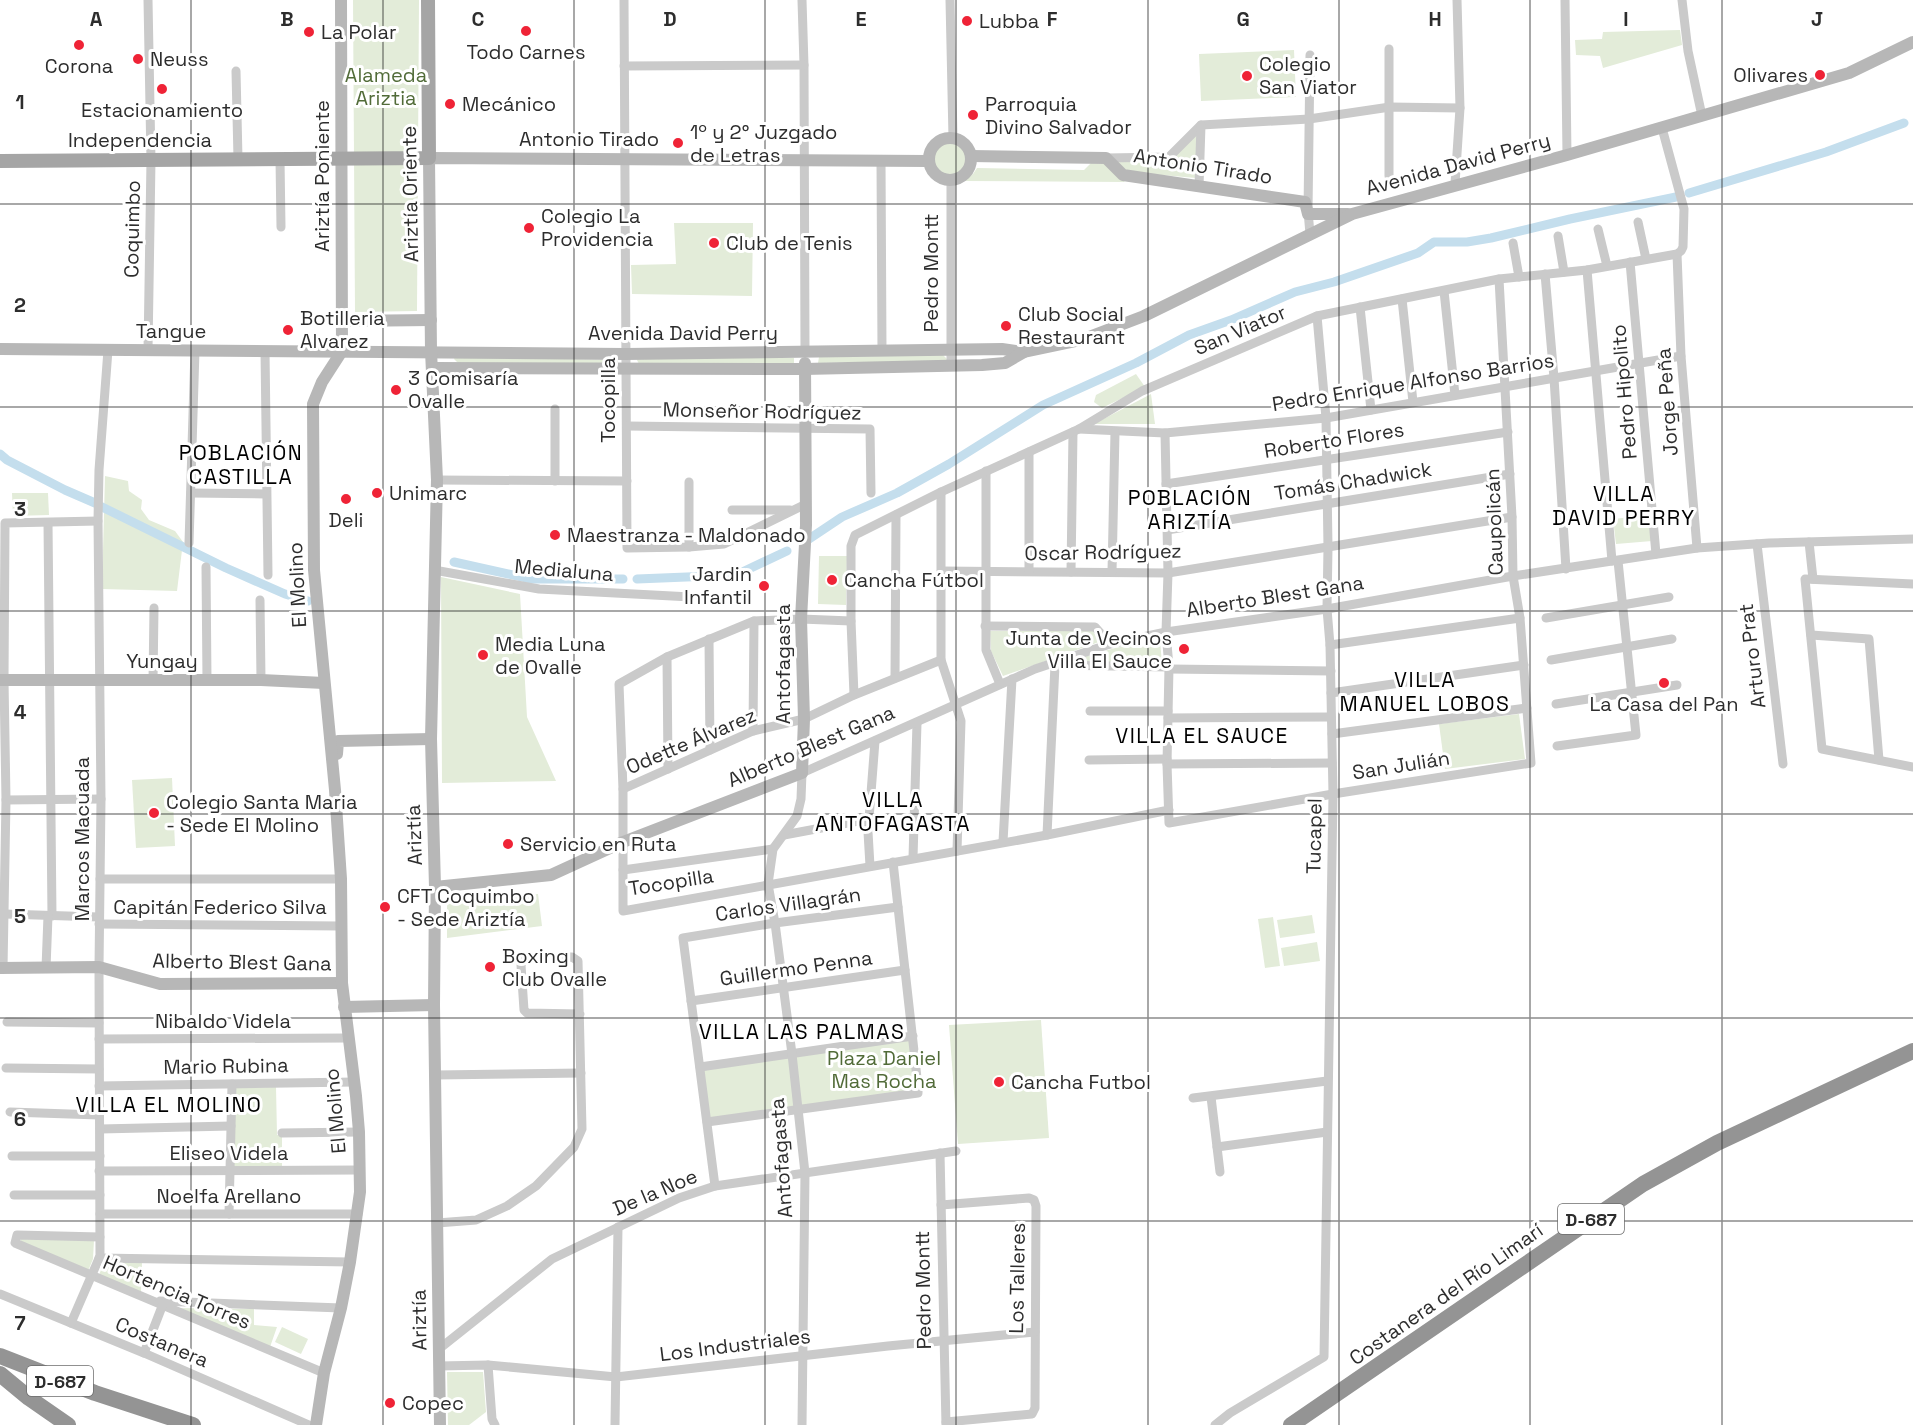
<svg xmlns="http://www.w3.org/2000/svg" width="1913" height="1425" font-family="'Space Grotesk',sans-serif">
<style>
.green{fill:#e3ecd9}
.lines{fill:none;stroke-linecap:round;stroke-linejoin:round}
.canal{stroke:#c4deed;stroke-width:9}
.street{stroke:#cacaca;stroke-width:9}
.secondary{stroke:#b7b7b7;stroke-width:12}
.primary{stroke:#a5a5a5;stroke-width:14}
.highway{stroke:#949494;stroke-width:16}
.grid{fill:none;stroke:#2d2d2d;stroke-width:1.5;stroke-opacity:0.55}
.poi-dot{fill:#ef2336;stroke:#fff;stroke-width:2}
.labels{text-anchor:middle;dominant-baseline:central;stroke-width:6;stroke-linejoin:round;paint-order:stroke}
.shield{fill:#fff;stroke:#6c6c6c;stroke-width:1.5}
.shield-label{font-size:18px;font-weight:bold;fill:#2d2d2d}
.poi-label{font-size:20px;fill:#2d2d2d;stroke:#fff;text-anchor:start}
.park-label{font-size:20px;fill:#516b38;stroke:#fff}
.street-label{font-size:20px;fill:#2d2d2d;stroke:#fff}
.neighbourhood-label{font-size:21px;letter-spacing:1.5px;fill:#000;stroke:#fff}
.grid-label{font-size:20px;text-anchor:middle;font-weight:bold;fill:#2d2d2d;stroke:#fff;stroke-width:6;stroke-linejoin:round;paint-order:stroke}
</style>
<rect width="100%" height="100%" fill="#fff"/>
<g class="green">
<polygon points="353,0 419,0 417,311 355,312"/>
<polygon points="1680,30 1682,45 1603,68 1600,56 1576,55 1575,40 1602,39 1603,32"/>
<polygon points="1294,50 1296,97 1201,101 1199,54"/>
<polygon points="1198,133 1196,178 1127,172 1115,161 1170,160"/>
<circle cx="950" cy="159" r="16"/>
<polygon points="1091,163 1105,164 1125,182 963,181 973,174 977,168 1084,170"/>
<polygon points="674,223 753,223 752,296 632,294 631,265 676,264"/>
<polygon points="943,355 947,359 947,361 818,363 819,357"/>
<polygon points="455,357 618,360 618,363 458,363 454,359"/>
<polygon points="636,358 794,358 794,364 639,364"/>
<polygon points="1136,374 1145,387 1102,408 1094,402 1096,395"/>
<polygon points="1151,394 1155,424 1094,424"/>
<polygon points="105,476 128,481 129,491 142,500 141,509 149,520 175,531 183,542 177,591 102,589"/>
<polygon points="12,493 48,493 49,515 13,516"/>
<polygon points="1650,515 1652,541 1616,544 1613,519"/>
<polygon points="819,556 847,556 846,605 818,604"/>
<polygon points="441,577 520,594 527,717 556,781 442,783"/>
<polygon points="990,631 1093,631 1099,642 1003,676 991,651"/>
<polygon points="1160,640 1162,664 1070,661 1115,648"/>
<polygon points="1519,714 1525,759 1445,769 1439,724"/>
<polygon points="172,778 175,846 136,848 132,780"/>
<polygon points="538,894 542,926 447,938 447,904"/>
<polygon points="1312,915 1315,933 1280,938 1277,920"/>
<polygon points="1273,917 1280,966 1265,968 1258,919"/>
<polygon points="1317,942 1320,961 1284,966 1281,948"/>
<polygon points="1041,1020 1049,1138 958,1144 949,1025"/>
<polygon points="911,1038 917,1092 800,1106 794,1055"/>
<polygon points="790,1056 796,1106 710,1119 703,1070"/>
<polygon points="276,1087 277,1135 282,1135 282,1169 233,1168 235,1088"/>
<polygon points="21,1238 94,1240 93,1259 88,1271 20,1243"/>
<polygon points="105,1260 142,1262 141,1292 99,1275"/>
<polygon points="177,1308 254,1309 254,1325 277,1327 270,1347"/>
<polygon points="282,1327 308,1339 301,1354 275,1342"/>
<polygon points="447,1372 483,1372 486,1412 469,1425 448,1425"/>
</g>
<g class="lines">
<g class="canal">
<polyline points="1689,193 1826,152 1904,123"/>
<polyline points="0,454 7,460 65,490 95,503"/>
<polyline points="100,506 226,568 285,594 308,601"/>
<polyline points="803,543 842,517 897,493 949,464 1043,405 1136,363 1189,335 1231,320 1295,292 1334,282 1418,253 1434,242 1467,242 1491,238 1570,219 1676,197"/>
<polyline points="454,562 531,579 623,579"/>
<polyline points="637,579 736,575 787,551"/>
</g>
<g class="street">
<polyline points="148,0 151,160 148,350"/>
<polyline points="624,0 627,548 689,547 724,544 806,504"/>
<polyline points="802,0 804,65 805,352"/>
<polyline points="950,0 953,138"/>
<polyline points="1565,0 1567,155"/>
<polyline points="1682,0 1688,51 1702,116"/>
<polyline points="1310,55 1308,211 1310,234"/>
<polyline points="624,66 804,65"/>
<polyline points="236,71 238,159"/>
<polyline points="1106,158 1169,157 1201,125 1309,119 1390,107 1460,108"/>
<polyline points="280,159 281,227"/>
<polyline points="881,160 882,351"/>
<polyline points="1389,176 1389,49"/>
<polyline points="951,180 951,366"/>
<polyline points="1455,184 1460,108 1457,0"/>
<polyline points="1199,186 1201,125"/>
<polyline points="1638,222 1646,259"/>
<polyline points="1598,229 1607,266"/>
<polyline points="1558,236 1564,272"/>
<polyline points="1513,243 1519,277"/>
<polyline points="1677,254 1681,356 1697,548"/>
<polyline points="1630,262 1656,554"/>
<polyline points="1587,270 1612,561"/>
<polyline points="1545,274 1554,378 1566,569"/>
<polyline points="1444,291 1455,395"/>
<polyline points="1402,299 1413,402"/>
<polyline points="1360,307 1371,410"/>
<polyline points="265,351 268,575"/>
<polyline points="627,426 870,429 871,493"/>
<polyline points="1079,429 1165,433 1326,418 1681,356"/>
<polyline points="1165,433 1168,573 1166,632 1169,667 1167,764 1169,823 1333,794 1531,763 1520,618 1513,576 1512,517 1499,279"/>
<polyline points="986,471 986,650 1000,684"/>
<polyline points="437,480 627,481"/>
<polyline points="555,481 555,409"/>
<polyline points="689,482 689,547"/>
<polyline points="1166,484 1508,432"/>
<polyline points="941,492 941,660 961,721 957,851"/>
<polyline points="191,493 266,494"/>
<polyline points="732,510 790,510"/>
<polyline points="48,523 52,916"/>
<polyline points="1167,530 1510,474"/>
<polyline points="1809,542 1813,579"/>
<polyline points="189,543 195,350"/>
<polyline points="1757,544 1783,764"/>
<polyline points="206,567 207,681"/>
<polyline points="434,570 539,589 691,597"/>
<polyline points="942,571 1168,573 1512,517"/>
<polyline points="1029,571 1029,452"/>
<polyline points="1071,572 1073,432"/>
<polyline points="1112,572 1115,432"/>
<polyline points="1913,584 1805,579 1822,749 1913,767"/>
<polyline points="260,600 261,680"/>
<polyline points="1546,618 1669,597"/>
<polyline points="851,621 801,619 754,621 667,657 619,684 623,789 623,911 1047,835 1169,810"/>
<polyline points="985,626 1095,627 1110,644"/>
<polyline points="1811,635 1869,639 1879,760"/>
<polyline points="709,639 710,750"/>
<polyline points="1330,645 1520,618"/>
<polyline points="667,657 668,769"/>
<polyline points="1551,660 1672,639"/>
<polyline points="1055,665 1169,667"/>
<polyline points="1169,669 1331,671"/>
<polyline points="895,678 896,515"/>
<polyline points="153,681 154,608"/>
<polyline points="1331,693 1524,665"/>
<polyline points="854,695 851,621 851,546 855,535 941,492 1079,429 1142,391 1317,316 1499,279 1587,270 1677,254 1681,251 1683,247 1684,209 1662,128"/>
<polyline points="1556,704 1677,685"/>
<polyline points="1090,711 1168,711"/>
<polyline points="1168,718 1331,717"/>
<polyline points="753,731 754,621"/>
<polyline points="1332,734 1527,708"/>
<polyline points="1557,746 1636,735 1618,561"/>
<polyline points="1089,760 1167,759"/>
<polyline points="1167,764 1332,763"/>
<polyline points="623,789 753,731 804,719 854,695 941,660"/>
<polyline points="6,800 101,799"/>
<polyline points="784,835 869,819"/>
<polyline points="1047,835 1055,665 1052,663"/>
<polyline points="1003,842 1012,679"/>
<polyline points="913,858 917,723"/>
<polyline points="870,866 868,832 875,741"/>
<polyline points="623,870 773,849"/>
<polyline points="100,879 341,879"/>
<polyline points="5,914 99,917"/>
<polyline points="99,924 340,926"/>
<polyline points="3,968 6,800 4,680 5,523 98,521"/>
<polyline points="46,968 48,916"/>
<polyline points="691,1001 905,970"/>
<polyline points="7,1022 99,1023"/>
<polyline points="99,1039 348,1038"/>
<polyline points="700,1067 913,1036"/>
<polyline points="6,1068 99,1069"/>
<polyline points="436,1075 581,1073"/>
<polyline points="99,1086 354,1082"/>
<polyline points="1211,1097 1220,1172"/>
<polyline points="1193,1098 1327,1081"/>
<polyline points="10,1112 99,1115"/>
<polyline points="707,1122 918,1093 918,1087 893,862"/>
<polyline points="100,1129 231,1126"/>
<polyline points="282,1133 359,1132"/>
<polyline points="1217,1147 1327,1132"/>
<polyline points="940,1153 946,1425"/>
<polyline points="12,1156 100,1156"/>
<polyline points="99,1171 359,1170"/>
<polyline points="715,1186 683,938 775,923 898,907"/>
<polyline points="14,1195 100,1195"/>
<polyline points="941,1205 1029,1198 1034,1200 1036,1206 1035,1408 1032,1414 946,1422"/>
<polyline points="100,1214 358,1214"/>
<polyline points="229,1214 232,1084"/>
<polyline points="437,1223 476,1220 507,1206 536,1186 574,1147 582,1129 578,961 572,957 525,958 521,965 524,1010 527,1013 580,1014"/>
<polyline points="100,1237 17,1235 15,1243 324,1373"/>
<polyline points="99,1258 350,1262"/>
<polyline points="0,1294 144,1353 309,1425"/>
<polyline points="160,1301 341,1308"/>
<polyline points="71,1323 100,1256 99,967 101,799 98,521 99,470 108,350"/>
<polyline points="439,1349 552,1259 679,1198 715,1186 956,1151"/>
<polyline points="144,1353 163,1304"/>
<polyline points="488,1365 492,1419 495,1425"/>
<polyline points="439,1366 488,1365 616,1377 888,1346 1035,1332"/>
<polyline points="615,1425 618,1227"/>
<polyline points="802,1425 805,1173 792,1054 775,923 768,884 773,849 797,816 801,799 802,773 1035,669 1110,644 1166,632 1327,609 1513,576 1697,548 1769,543 1913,539"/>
<polyline points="1215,1425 1230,1413 1324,1357 1333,794 1330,645 1327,609 1328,547 1326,418 1317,316"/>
</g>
<g class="secondary">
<circle cx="950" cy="159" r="21"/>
<polyline points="971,156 1106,158 1123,175 1305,202 1308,214 1348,214"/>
<polyline points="343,321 431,320"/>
<polyline points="0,349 626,354 1002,349 1024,352"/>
<polyline points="433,368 804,369 982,365 1005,363 1024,352 1081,340 1144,316 1352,214 1567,155 1849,73 1913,42"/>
<polyline points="0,680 261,680 324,683"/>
<polyline points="337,754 338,741 431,739"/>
<polyline points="435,887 551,875 623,842 802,773 804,719 801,619 806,525 805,363"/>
<polyline points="0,968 99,967 160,984 342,983"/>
<polyline points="344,1007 434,1005"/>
<polyline points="316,1425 324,1373 341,1308 350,1262 360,1192 359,1132 356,1096 342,983 341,879 335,790 314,570 313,404 322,382 342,351 341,0"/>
<polyline points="440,1425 434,1005 435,887 431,739 437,480 431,351 429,158 929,161"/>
</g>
<polyline class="primary" points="0,161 429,158 428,0"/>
<g class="highway">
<polyline points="0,1356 95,1393 193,1425"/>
<polyline points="0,1374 29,1398 68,1425"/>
<polyline points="1291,1425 1643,1184 1717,1143 1913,1051"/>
</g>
</g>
<path class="grid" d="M191,0V1425M383,0V1425M574,0V1425M765,0V1425M956,0V1425M1148,0V1425M1339,0V1425M1530,0V1425M1722,0V1425M0,204H1913M0,407H1913M0,611H1913M0,814H1913M0,1018H1913M0,1221H1913"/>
<g class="poi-dot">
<circle cx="967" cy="21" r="6"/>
<circle cx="526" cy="31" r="6"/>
<circle cx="309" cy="32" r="6"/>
<circle cx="79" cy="45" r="6"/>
<circle cx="138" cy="59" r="6"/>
<circle cx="1820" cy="75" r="6"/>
<circle cx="1247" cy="76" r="6"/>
<circle cx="162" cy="89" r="6"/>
<circle cx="450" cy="104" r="6"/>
<circle cx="973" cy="115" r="6"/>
<circle cx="678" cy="143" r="6"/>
<circle cx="529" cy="228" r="6"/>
<circle cx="714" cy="243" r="6"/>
<circle cx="1006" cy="326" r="6"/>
<circle cx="288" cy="330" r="6"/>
<circle cx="396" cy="390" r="6"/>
<circle cx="377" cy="493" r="6"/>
<circle cx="346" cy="499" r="6"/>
<circle cx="555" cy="535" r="6"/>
<circle cx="832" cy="580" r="6"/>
<circle cx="764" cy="586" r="6"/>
<circle cx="1184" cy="649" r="6"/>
<circle cx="483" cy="655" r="6"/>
<circle cx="1664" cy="683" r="6"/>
<circle cx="154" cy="813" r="6"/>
<circle cx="508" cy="844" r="6"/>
<circle cx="385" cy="907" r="6"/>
<circle cx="490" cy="967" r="6"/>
<circle cx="999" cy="1082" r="6"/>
<circle cx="390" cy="1403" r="6"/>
</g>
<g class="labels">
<g class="shield">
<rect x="1558" y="1204" width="66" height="30" rx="4.5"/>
<rect x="27" y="1366" width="66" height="30" rx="4.5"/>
</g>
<g class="shield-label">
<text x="1591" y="1219">D-687</text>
<text x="60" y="1381">D-687</text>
</g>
<g class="poi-label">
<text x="979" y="21">Lubba</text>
<text x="321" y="32">La Polar</text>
<text x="526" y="52" text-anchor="middle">Todo Carnes</text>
<text x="150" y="59">Neuss</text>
<text x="1259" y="64">Colegio<tspan x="1259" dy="23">San Viator</tspan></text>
<text x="79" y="66" text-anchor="middle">Corona</text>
<text x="1808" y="75" text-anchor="end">Olivares</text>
<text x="462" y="104">Mecánico</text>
<text x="985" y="104">Parroquia<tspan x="985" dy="23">Divino Salvador</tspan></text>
<text x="162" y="110" text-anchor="middle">Estacionamiento</text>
<text x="690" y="132">1º y 2° Juzgado<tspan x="690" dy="23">de Letras</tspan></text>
<text x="541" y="216">Colegio La<tspan x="541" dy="23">Providencia</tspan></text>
<text x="726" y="243">Club de Tenis</text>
<text x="1018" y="314">Club Social<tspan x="1018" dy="23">Restaurant</tspan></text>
<text x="300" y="318">Botilleria<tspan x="300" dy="23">Alvarez</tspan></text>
<text x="408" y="378">3 Comisaría<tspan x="408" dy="23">Ovalle</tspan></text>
<text x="389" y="493">Unimarc</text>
<text x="346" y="520" text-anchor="middle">Deli</text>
<text x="567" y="535">Maestranza - Maldonado</text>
<text x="752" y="574" text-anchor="end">Jardin<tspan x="752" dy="23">Infantil</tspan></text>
<text x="844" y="580">Cancha Fútbol</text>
<text x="1172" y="638" text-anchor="end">Junta de Vecinos<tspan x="1172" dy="23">Villa El Sauce</tspan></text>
<text x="495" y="644">Media Luna<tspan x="495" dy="23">de Ovalle</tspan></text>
<text x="1664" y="704" text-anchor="middle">La Casa del Pan</text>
<text x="166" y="802">Colegio Santa Maria<tspan x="166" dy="23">- Sede El Molino</tspan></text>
<text x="520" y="844">Servicio en Ruta</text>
<text x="397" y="896">CFT Coquimbo<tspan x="397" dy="23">- Sede Ariztía</tspan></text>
<text x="502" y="956">Boxing<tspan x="502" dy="23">Club Ovalle</tspan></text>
<text x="1011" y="1082">Cancha Futbol</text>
<text x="402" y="1403">Copec</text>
</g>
<g class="park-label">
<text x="386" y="75">Alameda<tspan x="386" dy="23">Ariztia</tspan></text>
<text x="884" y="1058">Plaza Daniel<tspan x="884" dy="23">Mas Rocha</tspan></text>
</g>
<g class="street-label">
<text x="589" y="139">Antonio Tirado</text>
<text x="140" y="140">Independencia</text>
<text transform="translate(1458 164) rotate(-15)">Avenida David Perry</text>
<text transform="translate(1203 166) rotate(9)">Antonio Tirado</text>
<text transform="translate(322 176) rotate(-90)">Ariztía Poniente</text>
<text transform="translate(410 194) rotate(-91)">Ariztía Oriente</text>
<text transform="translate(132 229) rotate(-89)">Coquimbo</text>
<text transform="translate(931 273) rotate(-90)">Pedro Montt</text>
<text transform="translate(1240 330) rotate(-23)">San Viator</text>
<text x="171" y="331">Tangue</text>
<text x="683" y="333">Avenida David Perry</text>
<text transform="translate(1413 382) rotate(-9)">Pedro Enrique Alfonso Barrios</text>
<text transform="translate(1624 392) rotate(-95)">Pedro Hipolito</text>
<text transform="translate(608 400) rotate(-90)">Tocopilla</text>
<text transform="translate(1667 402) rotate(-94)">Jorge Peña</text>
<text transform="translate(762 411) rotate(1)">Monseñor Rodríguez</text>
<text transform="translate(1334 440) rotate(-9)">Roberto Flores</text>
<text transform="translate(1353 481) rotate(-9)">Tomás Chadwick</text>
<text transform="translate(1494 522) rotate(-92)">Caupolicán</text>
<text transform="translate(1103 552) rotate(-1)">Oscar Rodríguez</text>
<text transform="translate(564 570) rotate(5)">Medialuna</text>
<text transform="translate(297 585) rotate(-93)">El Molino</text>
<text transform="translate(1275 596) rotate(-9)">Alberto Blest Gana</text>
<text transform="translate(1752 656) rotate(-97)">Arturo Prat</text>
<text x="162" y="661">Yungay</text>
<text transform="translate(783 664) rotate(-90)">Antofagasta</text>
<text transform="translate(691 741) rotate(-23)">Odette Álvarez</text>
<text transform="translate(811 746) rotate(-23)">Alberto Blest Gana</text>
<text transform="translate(1401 765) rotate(-9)">San Julián</text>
<text transform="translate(414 835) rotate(-92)">Ariztía</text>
<text transform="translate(1314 836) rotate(-89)">Tucapel</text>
<text transform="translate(82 839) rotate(-90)">Marcos Macuada</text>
<text transform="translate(671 882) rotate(-9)">Tocopilla</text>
<text transform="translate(788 904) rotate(-8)">Carlos Villagrán</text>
<text x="220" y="907">Capitán Federico Silva</text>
<text transform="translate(242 962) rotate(1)">Alberto Blest Gana</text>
<text transform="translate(796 968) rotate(-8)">Guillermo Penna</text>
<text x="223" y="1021">Nibaldo Videla</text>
<text transform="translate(226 1066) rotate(-1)">Mario Rubina</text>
<text transform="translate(335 1111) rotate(-95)">El Molino</text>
<text x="229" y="1153">Eliseo Videla</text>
<text transform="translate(781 1158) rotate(-94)">Antofagasta</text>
<text transform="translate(655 1192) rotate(-23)">De la Noe</text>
<text x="229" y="1196">Noelfa Arellano</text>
<text transform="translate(1017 1278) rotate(-89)">Los Talleres</text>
<text transform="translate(923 1290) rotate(-91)">Pedro Montt</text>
<text transform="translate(177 1292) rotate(23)">Hortencia Torres</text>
<text transform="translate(1446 1294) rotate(-35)">Costanera del Río Limarí</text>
<text transform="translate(419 1320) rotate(-91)">Ariztía</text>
<text transform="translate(162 1342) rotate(23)">Costanera</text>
<text transform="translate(735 1345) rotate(-7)">Los Industriales</text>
</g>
<g class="neighbourhood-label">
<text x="241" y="452">POBLACIÓN<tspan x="241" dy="24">CASTILLA</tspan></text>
<text x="1624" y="493">VILLA<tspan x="1624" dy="24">DAVID PERRY</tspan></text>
<text x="1190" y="497">POBLACIÓN<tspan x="1190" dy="24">ARIZTÍA</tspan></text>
<text x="1425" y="679">VILLA<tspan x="1425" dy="24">MANUEL LOBOS</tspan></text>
<text x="1202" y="735">VILLA EL SAUCE</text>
<text x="893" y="799">VILLA<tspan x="893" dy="24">ANTOFAGASTA</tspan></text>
<text x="802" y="1031">VILLA LAS PALMAS</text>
<text x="169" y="1104">VILLA EL MOLINO</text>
</g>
</g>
<g class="grid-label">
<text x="96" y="26">A</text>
<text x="287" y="26">B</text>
<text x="478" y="26">C</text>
<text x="670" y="26">D</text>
<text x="861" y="26">E</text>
<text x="1052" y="26">F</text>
<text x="1243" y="26">G</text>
<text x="1435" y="26">H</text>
<text x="1626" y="26">I</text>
<text x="1817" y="26">J</text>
<text x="20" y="109">1</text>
<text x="20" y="312">2</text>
<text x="20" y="516">3</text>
<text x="20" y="719">4</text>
<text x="20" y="923">5</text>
<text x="20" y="1126">6</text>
<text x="20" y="1330">7</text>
</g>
</svg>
